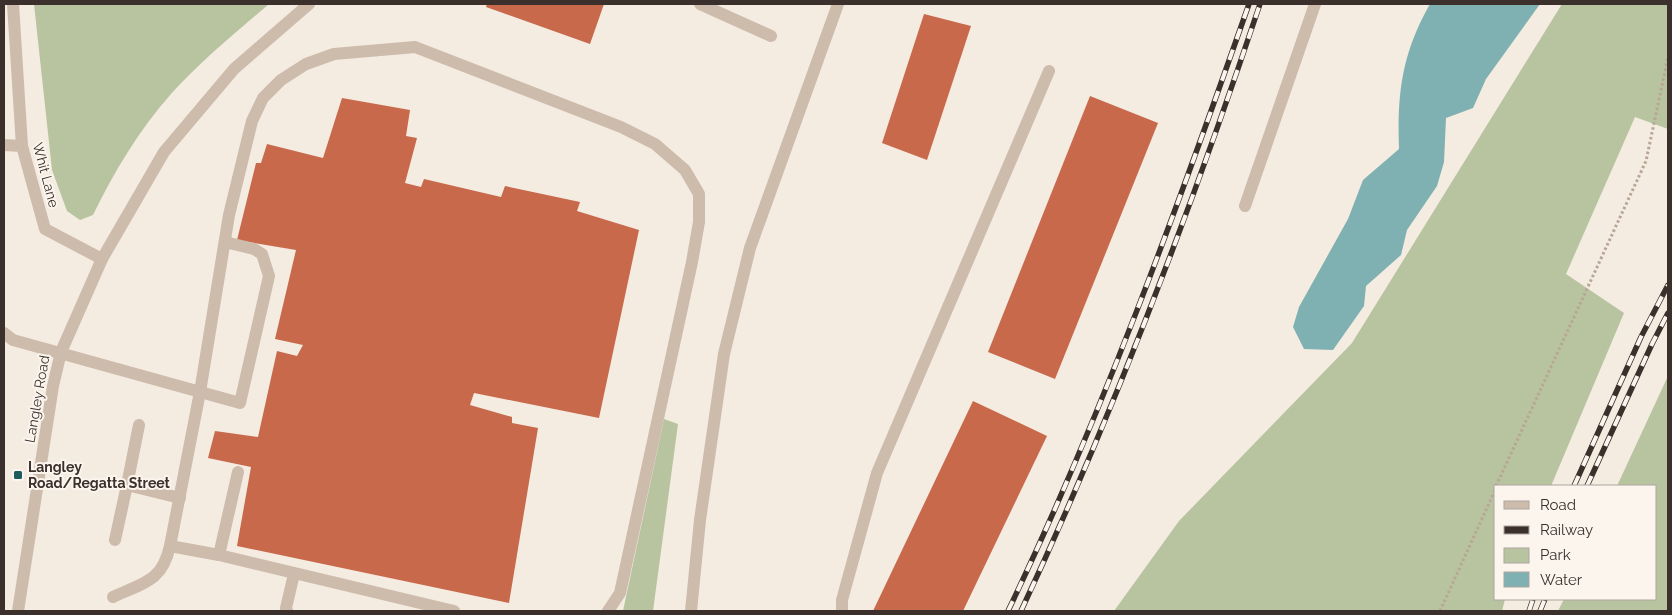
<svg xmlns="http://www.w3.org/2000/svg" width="1672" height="615" font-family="Raleway,sans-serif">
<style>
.green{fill:#b8c4a0}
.water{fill:#7fb0b2}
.building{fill:#c8694b}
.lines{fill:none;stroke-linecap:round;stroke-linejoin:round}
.path{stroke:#b9a596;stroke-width:3;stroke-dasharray:2.5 2.5;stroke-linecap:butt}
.service{stroke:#cdbbac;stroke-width:12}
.minor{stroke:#cdbbac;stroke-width:12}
.rail-casing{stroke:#3b302b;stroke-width:5.5}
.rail{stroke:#fbf5ee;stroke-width:4;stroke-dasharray:11;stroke-linecap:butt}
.poi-dot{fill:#1f5a5e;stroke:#fbf5ee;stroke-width:2}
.labels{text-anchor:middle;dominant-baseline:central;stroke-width:4;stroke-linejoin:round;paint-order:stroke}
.street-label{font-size:14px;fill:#3b302b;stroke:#fbf5ee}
.poi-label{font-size:14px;font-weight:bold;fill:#3b302b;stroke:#fbf5ee;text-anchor:start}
</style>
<rect width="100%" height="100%" fill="#f4ebe1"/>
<g class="green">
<path d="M34,4H269C235,33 201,61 171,94C139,130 114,172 93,215L80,220L67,211L52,170Z"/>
<polygon points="1562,4 1668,4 1668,129 1635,117 1566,274 1624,313 1551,486 1496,486 1496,599 1505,599 1502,611 1114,611 1179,521 1352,343"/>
<polygon points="1668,376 1668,611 1558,611 1564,599 1656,599 1656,486 1617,486"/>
<polygon points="664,419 678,424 653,611 623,611"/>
</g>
<path class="water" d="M1430,4H1540L1486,79L1473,108L1446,118L1444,162L1437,186L1407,230L1401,255L1366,286L1364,306L1333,350L1304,349L1293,327L1299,307L1348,219L1363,180L1399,149C1397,93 1402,53 1430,4Z"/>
<g class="building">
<polygon points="487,4 604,4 590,44 486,7"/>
<polygon points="924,14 971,26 927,160 882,143"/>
<polygon points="1090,96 1158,123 1055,379 988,352"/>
<polygon points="342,98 410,110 406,136 417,138 405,183 421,187 424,179 501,197 505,186 580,202 577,211 639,230 599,418 474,393 470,405 512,417 512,423 538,428 509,603 237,546 251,467 208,458 215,431 258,437 277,351 297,356 303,345 275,339 296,250 237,240 256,163 261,163 267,144 323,158"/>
<polygon points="973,401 1047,436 963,611 873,611"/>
</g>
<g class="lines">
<g class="path">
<polyline points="1496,486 1646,161 1668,57"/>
<polyline points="1440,611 1496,488"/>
</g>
<g class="service">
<polyline points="700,4 771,36"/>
<polyline points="4,145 22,146"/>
<polyline points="1245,206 1315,4"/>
<polyline points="4,333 13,340 240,403 269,276 262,254 254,249 225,242"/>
<polyline points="127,485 139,425"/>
<polyline points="115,540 127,485 180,498"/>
<polyline points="219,555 238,472"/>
<path d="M113,597C143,583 162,582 170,546"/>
<polyline points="287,611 286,608 294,574"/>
<polyline points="454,611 219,555 170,546 200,392 229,215 252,121 263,98 281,80 306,64 334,54 415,47 621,127 655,144 685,170 699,194 699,222 692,262 620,593 608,611"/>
<polyline points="691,611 700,520 724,354 750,248 838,4"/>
<polyline points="842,611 842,600 877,473 1049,71"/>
</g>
<g class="minor">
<polyline points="13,4 22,146 45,229 102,259"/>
<polyline points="18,611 53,386 61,352 102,259 164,152 234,69 309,4"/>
</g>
<g class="rail-casing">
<g id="rail">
<polyline points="1574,486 1641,337 1668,285"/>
<polyline points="1587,486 1652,344 1668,313"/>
<path d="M1008,611C1102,415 1177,209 1249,4"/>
<path d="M1021,611C1113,414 1191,210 1260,4"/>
<polyline points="1529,611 1533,599"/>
<polyline points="1540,611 1545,599"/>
</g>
</g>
<use href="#rail" class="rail"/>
</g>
<rect class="poi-dot" x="13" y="470" width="10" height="10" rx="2.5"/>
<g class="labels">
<g class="street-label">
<text transform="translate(46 175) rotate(75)">Whit Lane</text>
<text transform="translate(37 399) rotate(-80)">Langley Road</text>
</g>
<g class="poi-label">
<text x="28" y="467">Langley<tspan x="28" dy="16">Road/Regatta Street</tspan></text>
</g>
</g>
<rect width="1672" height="615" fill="none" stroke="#3b302b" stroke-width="10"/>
<rect x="1494" y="485" width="162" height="115" fill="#fbf5ee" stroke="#aea6a0"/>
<rect x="1504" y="501" width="25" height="8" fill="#cdbbac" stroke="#aea6a0"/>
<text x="1540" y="510" font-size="15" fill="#3b302b">Road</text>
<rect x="1504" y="526" width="25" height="8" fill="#3b302b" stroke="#aea6a0"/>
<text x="1540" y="535" font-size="15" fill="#3b302b">Railway</text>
<rect x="1504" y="548" width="25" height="15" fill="#b8c4a0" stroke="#aea6a0"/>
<text x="1540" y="560" font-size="15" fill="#3b302b">Park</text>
<rect x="1504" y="572" width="25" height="15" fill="#7fb0b2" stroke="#aea6a0"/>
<text x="1540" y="585" font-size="15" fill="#3b302b">Water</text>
</svg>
